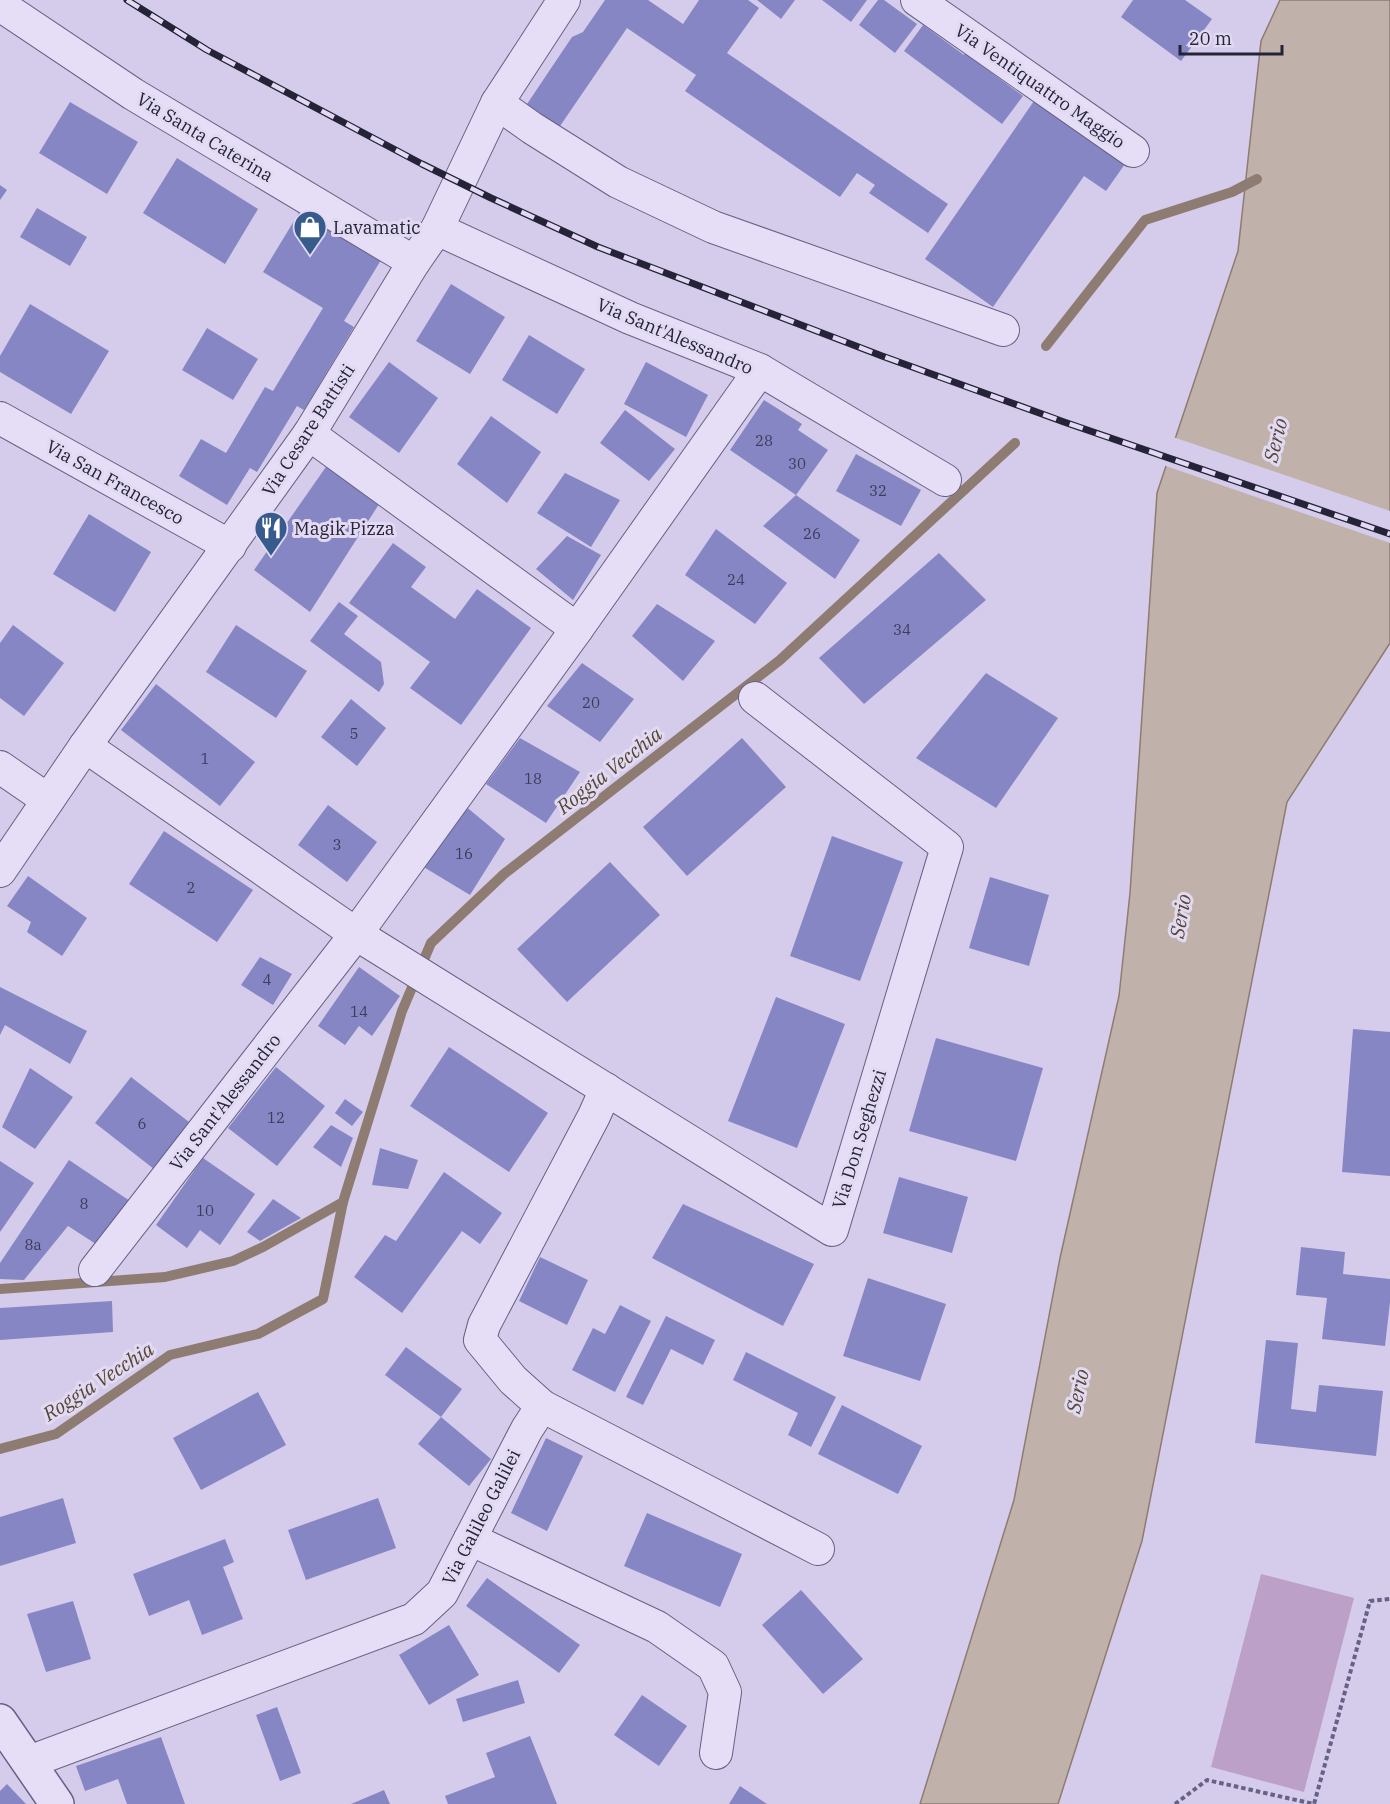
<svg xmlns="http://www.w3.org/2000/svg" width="1390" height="1804" font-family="'IBM Plex Serif',serif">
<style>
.green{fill:#bda0c8}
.water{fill:#c0b2ab;stroke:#8e7c72;stroke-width:1.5}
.pier{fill:#d5cceb}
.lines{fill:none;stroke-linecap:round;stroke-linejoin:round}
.stream{stroke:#8e7c72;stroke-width:10}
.building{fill:#8786c4}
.minor-casing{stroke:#666186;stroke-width:34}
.tertiary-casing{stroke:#666186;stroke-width:36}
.path{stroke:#666186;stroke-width:4;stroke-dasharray:4.5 3;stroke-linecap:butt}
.minor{stroke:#e5def6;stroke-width:32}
.tertiary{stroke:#e5def6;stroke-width:33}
.rail-casing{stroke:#252338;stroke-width:7}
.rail{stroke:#e2daf3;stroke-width:4.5;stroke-dasharray:14;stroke-linecap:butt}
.labels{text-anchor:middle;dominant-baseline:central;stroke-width:6;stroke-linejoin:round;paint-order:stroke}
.number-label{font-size:15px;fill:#3e3c5b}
.street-label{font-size:18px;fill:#252338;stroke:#e2daf3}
.poi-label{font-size:18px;fill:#252338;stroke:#e2daf3;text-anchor:start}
.water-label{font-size:20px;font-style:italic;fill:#564634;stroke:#e2daf3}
</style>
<rect width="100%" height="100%" fill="#d5cceb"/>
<polygon class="green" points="1261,1574 1354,1598 1304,1792 1211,1767"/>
<polygon class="water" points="1280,0 1390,0 1390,643 1287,802 1142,1541 1058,1804 920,1804 1014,1500 1060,1258 1119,996 1130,893 1157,493 1238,251 1261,41"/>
<polygon class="pier" points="1173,437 1390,511 1390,543 1163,465"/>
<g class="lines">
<g class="stream">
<polyline points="1046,346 1145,220 1232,192 1257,179"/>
<polyline points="0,1289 165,1277 233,1261 263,1247 343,1202 402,1011 431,943 504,874 780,660 1015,443"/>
<polyline points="0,1449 56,1434 170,1355 258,1334 323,1299 343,1202"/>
</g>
</g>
<g class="building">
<polygon points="605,0 648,0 683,24 699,0 748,0 759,8 727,53 948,204 928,233 869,193 875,185 857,173 840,197 685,91 696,75 627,28 558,129 525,107 572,37 583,32"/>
<polygon points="757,0 795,0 781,19"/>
<polygon points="822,0 867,0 851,22"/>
<polygon points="878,0 884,0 917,24 895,53 859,25"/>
<polygon points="1133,0 1185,0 1212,19 1181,61 1121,17"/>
<polygon points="923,25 964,55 965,53 1023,96 1002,124 904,51"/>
<polygon points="1034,101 1125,164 1106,191 1084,176 993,307 925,259"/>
<polygon points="70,102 138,142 107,194 39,153"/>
<polygon points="177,158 258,209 225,264 143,213"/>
<polygon points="0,185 7,190 0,200"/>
<polygon points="37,208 87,237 70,266 20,237"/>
<polygon points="300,211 381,260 344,321 354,327 304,410 297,406 257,472 250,468 227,505 179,476 201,439 226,453 265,387 273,391 323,308 263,272"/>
<polygon points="451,284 505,317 470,374 416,341"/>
<polygon points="30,304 109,351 71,414 0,372 0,356"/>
<polygon points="207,328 258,359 233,400 182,370"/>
<polygon points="529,335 585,369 557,414 502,380"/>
<polygon points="389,362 438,398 399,453 349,417"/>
<polygon points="646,362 708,395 686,437 624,404"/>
<polygon points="764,400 802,424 798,430 828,450 796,495 860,540 835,579 763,526 796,495 730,450"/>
<polygon points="625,410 675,449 649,481 600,443"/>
<polygon points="491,416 541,452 507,503 457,464"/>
<polygon points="856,454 921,490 901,526 836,491"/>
<polygon points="328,464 381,501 310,612 254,570"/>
<polygon points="565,473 620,500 591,547 537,513"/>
<polygon points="89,514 151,552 115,612 53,574"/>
<polygon points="716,529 787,583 755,624 685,575"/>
<polygon points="567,536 601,555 573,600 536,569"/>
<polygon points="393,543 426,567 411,587 455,619 477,589 531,628 461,725 410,688 430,662 349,603"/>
<polygon points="939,553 986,600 864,704 819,658"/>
<polygon points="339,602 358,616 344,634 381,662 384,684 379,692 310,641"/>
<polygon points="657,604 715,641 683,681 632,636"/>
<polygon points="13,625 64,663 24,716 0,698 0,643"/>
<polygon points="236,625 307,671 276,718 206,672"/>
<polygon points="582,663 634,699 600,742 547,706"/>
<polygon points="986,673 1058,718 996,808 916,758"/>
<polygon points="156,684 255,762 220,806 121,730"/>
<polygon points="351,699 386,728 357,766 321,737"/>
<polygon points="520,738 580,772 546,823 486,784"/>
<polygon points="742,738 786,787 687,876 643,827"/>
<polygon points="328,805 377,842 347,882 298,845"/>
<polygon points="464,805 505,839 470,895 422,866"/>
<polygon points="164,831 253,890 217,942 129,884"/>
<polygon points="832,836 903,862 860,981 790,956"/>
<polygon points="610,862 660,915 567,1002 517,949"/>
<polygon points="28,876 87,918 62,956 27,932 31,922 7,906"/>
<polygon points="990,877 1049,895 1029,966 969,948"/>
<polygon points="260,957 292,974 273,1005 241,985"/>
<polygon points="359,967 400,996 372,1036 359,1026 345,1045 318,1026"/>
<polygon points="0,987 87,1031 70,1064 5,1025 0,1035"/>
<polygon points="776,997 845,1024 797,1148 728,1121"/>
<polygon points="1353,1029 1390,1032 1390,1176 1342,1172"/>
<polygon points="936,1038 1043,1068 1016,1161 909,1131"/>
<polygon points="449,1047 548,1113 509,1172 410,1106"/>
<polygon points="276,1067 325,1106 277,1166 228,1128"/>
<polygon points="30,1068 73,1097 35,1149 2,1127"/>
<polygon points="131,1077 189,1122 154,1169 95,1123"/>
<polygon points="345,1099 363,1112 352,1126 335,1113"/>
<polygon points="331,1125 353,1138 341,1167 313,1147"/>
<polygon points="380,1148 418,1160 408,1189 372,1185"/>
<polygon points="203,1158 255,1194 220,1245 200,1230 187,1248 156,1225"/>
<polygon points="69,1160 130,1201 99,1246 68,1226 24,1280 0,1279 0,1263"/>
<polygon points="0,1161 34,1183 0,1232"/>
<polygon points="444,1172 502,1213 480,1244 462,1231 402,1313 354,1277 385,1235 396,1241"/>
<polygon points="899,1177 968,1197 952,1253 883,1233"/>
<polygon points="273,1199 301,1218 260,1241 247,1232"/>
<polygon points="683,1204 814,1264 783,1326 652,1258"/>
<polygon points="1301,1247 1345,1252 1343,1274 1390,1279 1390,1302 1385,1346 1322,1339 1327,1298 1296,1295"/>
<polygon points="540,1257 588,1280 567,1325 519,1301"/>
<polygon points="868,1278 946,1304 920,1381 843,1356"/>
<polygon points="112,1301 113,1332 0,1340 0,1308"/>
<polygon points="620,1305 651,1321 615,1392 572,1370 593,1328 605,1334"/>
<polygon points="666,1316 715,1340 703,1365 671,1349 643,1405 626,1397"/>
<polygon points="1266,1340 1298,1343 1291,1409 1316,1412 1319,1385 1383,1391 1376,1456 1255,1443"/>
<polygon points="406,1347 462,1389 441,1417 385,1375"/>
<polygon points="746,1352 836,1397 811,1447 788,1435 798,1413 733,1380"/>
<polygon points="258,1392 286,1445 201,1490 173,1438"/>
<polygon points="842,1405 922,1446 898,1494 818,1454"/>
<polygon points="441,1417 491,1459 469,1486 418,1444"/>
<polygon points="546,1438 583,1456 547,1531 511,1513"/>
<polygon points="63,1498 76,1543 0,1566 0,1517"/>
<polygon points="378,1498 396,1548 306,1580 288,1530"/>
<polygon points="647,1513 742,1554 720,1607 624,1566"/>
<polygon points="225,1539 234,1562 223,1567 243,1619 202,1635 189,1600 149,1616 133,1574"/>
<polygon points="487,1578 580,1645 559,1673 466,1606"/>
<polygon points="801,1590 863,1659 823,1694 762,1625"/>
<polygon points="73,1601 91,1659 46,1672 27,1614"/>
<polygon points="449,1625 479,1675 429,1705 399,1655"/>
<polygon points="518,1680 525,1703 463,1722 456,1699"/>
<polygon points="642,1695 687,1726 659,1766 614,1735"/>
<polygon points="277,1707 301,1773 280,1781 256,1715"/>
<polygon points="530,1736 557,1804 448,1804 445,1796 495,1777 486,1753"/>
<polygon points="161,1737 185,1804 127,1804 118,1779 85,1791 76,1766"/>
<polygon points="7,1784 26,1804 0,1804 0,1791"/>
<polygon points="740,1786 767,1804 729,1804"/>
<polygon points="384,1790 390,1804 351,1804"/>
</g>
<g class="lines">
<g class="minor-casing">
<g id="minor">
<polyline points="917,0 1133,151"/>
<polyline points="0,5 133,94 414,262"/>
<polyline points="497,103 532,128 618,182 713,227 1003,330"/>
<polyline points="760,370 945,480"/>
<polyline points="0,418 230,546"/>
<polyline points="309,434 577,629 760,370 630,318 437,229"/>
<polyline points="85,746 356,934 832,1230 947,847 755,698"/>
<polyline points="0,767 48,800"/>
<polyline points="0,871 85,746 309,434 414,262 437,229 497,103 564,0"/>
<polyline points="95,1270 356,934 577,629"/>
<polyline points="542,1406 818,1549"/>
<polyline points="470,1539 657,1627 713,1666 725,1692 716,1753"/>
<polyline points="29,1762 414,1619 442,1593 527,1429 542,1406 513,1380 480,1340 484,1325 594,1116 606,1089"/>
</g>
</g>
<g class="tertiary-casing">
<polyline id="tertiary" points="0,1721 57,1804"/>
</g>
<polyline class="path" points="1175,1804 1207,1780 1314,1804 1370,1601 1390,1599"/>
<use href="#minor" class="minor"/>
<use href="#tertiary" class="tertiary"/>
<g class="rail-casing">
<polyline id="rail" points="127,0 207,50 422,164 491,198 598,247 882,356 1064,422 1390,534"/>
</g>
<use href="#rail" class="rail"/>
</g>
<defs>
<g id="shop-pin" transform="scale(1.725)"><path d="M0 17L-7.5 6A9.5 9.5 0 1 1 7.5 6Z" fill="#385b8e" stroke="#e2daf3"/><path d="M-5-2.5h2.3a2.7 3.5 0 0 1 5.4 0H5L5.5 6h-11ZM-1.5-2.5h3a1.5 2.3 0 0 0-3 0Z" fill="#fff"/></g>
<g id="restaurant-pin" transform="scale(1.725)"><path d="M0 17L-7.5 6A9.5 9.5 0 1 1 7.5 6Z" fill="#385b8e" stroke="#e2daf3"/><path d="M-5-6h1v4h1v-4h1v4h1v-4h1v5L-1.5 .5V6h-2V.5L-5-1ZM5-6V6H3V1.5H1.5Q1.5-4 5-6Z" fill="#fff"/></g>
</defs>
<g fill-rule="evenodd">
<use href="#shop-pin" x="310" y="227"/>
<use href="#restaurant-pin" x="271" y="528"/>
</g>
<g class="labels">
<g class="number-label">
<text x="764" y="440">28</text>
<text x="797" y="463">30</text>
<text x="878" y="490">32</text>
<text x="812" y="533">26</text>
<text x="736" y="579">24</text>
<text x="902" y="629">34</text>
<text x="591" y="702">20</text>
<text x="354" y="733">5</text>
<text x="205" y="758">1</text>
<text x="533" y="778">18</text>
<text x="337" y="844">3</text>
<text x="464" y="853">16</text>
<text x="191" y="887">2</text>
<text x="267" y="979">4</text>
<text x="359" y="1011">14</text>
<text x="276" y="1117">12</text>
<text x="142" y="1123">6</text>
<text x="84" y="1203">8</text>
<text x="205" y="1210">10</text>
<text x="33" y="1244">8a</text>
</g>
<g class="street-label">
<text transform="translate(1040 86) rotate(35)">Via Ventiquattro Maggio</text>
<text transform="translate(205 137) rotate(31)">Via Santa Caterina</text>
<text transform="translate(675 336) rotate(23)">Via Sant'Alessandro</text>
<text transform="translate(308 430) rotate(-57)">Via Cesare Battisti</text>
<text transform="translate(115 482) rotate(29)">Via San Francesco</text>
<text transform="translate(225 1102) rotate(-52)">Via Sant'Alessandro</text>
<text transform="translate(859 1139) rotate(-73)">Via Don Seghezzi</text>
<text transform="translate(481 1517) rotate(-63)">Via Galileo Galilei</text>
</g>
<g class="poi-label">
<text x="333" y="227">Lavamatic</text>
<text x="294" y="528">Magik Pizza</text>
</g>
<g class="water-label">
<text transform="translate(1275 440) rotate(-76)">Serio</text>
<text transform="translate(609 770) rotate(-38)">Roggia Vecchia</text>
<text transform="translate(1180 916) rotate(-80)">Serio</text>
<text transform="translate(98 1381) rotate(-33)">Roggia Vecchia</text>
<text transform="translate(1077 1391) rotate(-78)">Serio</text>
</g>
</g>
<path d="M1180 45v9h102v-9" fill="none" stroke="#252338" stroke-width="3"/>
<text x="1189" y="45" font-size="18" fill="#252338" stroke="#e2daf3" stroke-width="4.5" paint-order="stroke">20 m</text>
</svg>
